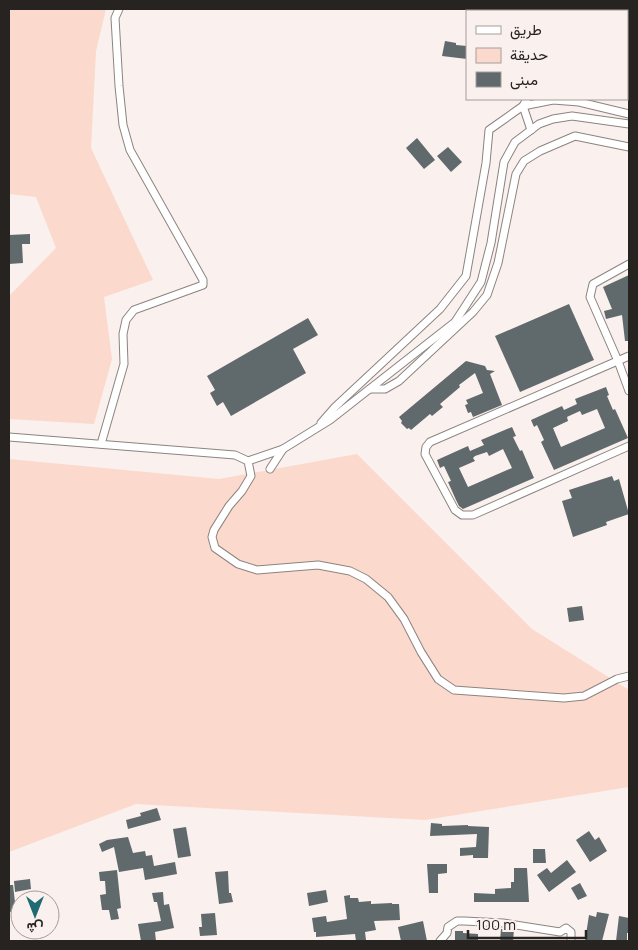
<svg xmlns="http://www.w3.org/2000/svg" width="638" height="950" font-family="Manrope,Vazirmatn,sans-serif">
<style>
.green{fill:#fcd9cd}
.building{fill:#60696b;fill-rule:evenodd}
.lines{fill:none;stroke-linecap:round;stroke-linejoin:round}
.street-casing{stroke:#8c8481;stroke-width:9}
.street{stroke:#fff;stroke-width:7}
</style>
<rect width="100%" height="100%" fill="#faf0ed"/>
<g class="green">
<polygon points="9,9 106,9 96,51 91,148 153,280 104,297 112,359 94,424 9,419 9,296 56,248 36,197 9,194"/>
<polygon points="357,454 532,629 629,690 629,787 425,820 136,804 9,852 9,459 219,479"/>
</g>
<g class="building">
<polygon points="445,41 456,43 456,45 467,46 467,59 442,56"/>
<polygon points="417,138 435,160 424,169 406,148"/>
<polygon points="448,147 462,162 451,172 437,156"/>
<polygon points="30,234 30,244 22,244 23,263 9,264 9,235"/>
<polygon points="629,275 629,341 625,341 622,315 606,319 604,311 612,309 603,287"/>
<polygon points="569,304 594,360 520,392 495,336"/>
<polygon points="308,318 318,335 293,349 306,373 231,416 223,402 217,406 210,393 215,390 207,376"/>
<polygon points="466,361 485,366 487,370 495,371 490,374 502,405 473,417 471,412 468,413 465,405 468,404 466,400 483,393 475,373 459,385 460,387 440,404 443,407 432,416 430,414 411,430 409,428 407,429 401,423 402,421 399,417"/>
<path d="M606,387L609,395L607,396L613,410L615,409L628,438L554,470L541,442L544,440L537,425L534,427L531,420L562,406L564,410L577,404L575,399ZM597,409L605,428L561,447L553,428L568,421L567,417L569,416L580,411L582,415Z"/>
<path d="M512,427L516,436L513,437L520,451L522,450L534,478L463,509L459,506L456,500L448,482L451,481L444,466L440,468L437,460L468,446L470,451L484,445L481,440ZM503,449L512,468L468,487L459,468L475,461L473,458L475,456L487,452L489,456Z"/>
<polygon points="612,476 614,481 619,479 629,514 606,522 607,525 573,537 562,501 572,498 569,490"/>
<polygon points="582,606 584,620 569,622 567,608"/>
<polygon points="157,808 161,820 128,829 126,820 141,816 140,813"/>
<polygon points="431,823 442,824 442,826 468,825 468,826 489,827 488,858 473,858 473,855 460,856 460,848 476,847 477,834 430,836"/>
<polygon points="186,827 191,856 178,858 173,829"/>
<polygon points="589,831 595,840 599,837 607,851 590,862 576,840"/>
<polygon points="128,837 133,853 145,851 146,856 152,855 154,866 175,862 177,874 145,880 143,868 119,872 114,847 102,852 99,844 107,840"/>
<polygon points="533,849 545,849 546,863 533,863"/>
<polygon points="567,860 576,872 549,892 537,875 547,868 551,873"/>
<polygon points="427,864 447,864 447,873 438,874 438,893 429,893"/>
<polygon points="514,868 527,868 529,902 474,902 474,893 495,894 495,889 511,888 511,882 514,882"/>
<polygon points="117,870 121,908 117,909 119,919 111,920 109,910 102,910 100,895 106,894 105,881 100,881 99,872"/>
<polygon points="228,871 229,893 231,893 233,902 219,904 215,872"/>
<polygon points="30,879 31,889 15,892 14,881"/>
<polygon points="580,883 587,896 578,900 571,888"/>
<polygon points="9,885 13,885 16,911 9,912"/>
<polygon points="326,890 328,902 309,906 307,893"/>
<polygon points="163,892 164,905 169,904 174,928 155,932 156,941 141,941 138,924 161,921 157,902 154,902 152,893"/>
<polygon points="350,895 350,898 358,898 359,902 371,901 371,904 392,903 392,904 399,904 400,920 374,921 376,930 365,932 366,940 356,941 355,934 316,937 316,932 314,932 312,918 326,916 327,922 347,919 344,896"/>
<polygon points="597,912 609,914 602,941 585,941 589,915 596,917"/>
<polygon points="215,913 217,935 200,936 199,927 202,927 201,914"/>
<polygon points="619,916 629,918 629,933 627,933 627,941 616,941"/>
<polygon points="423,921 427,941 401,941 398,927"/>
<polygon points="501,929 514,930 513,941 500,941"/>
<polygon points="455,931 463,931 463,933 478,934 478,941 455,941"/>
</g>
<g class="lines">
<g class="street-casing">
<g id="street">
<polyline points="552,11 553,9"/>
<polyline points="527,99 523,106 531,130"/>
<polyline points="629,264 593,284 590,297 618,361 629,391"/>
<polyline points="629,356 430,442 426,447 425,454 455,510 462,515 473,515 629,446"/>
<polyline points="370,389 385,389 399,381 473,312 487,295 498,263 516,174 524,161 540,151 575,136 629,147"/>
<polyline points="321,423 335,407 440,309 466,276 486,163 489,130 523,106 553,100 579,102 629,114"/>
<polyline points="9,437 235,455 248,461 251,476 242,491 229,506 214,530 212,537 215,548 238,564 257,570 318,565 350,571 366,579 388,597 404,619 421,652 438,679 454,690 564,698 584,696 617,679 629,676"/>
<polyline points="101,444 124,364 123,334 126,320 134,310 203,285 203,280 130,150 123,125 119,86 115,18 119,9"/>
<polyline points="248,461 283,449 330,420 455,322 481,282 491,243 504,162 515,142 539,124 553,119 572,116 629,124"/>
<polyline points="270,469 283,449"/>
<polyline points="440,941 447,933 448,927 457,921 464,921 503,923 560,932 566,928 571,932 571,941"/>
</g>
</g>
<use href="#street" class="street"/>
</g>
<rect width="638" height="950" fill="none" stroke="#262321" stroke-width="20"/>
<rect x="466" y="10" width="162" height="90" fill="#faf0ed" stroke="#a59e9b"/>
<rect x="476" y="26" width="25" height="8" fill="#ffffff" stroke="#a59e9b"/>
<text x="510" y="35" font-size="15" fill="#262321">طريق</text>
<rect x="476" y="48" width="25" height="15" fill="#fcd9cd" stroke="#a59e9b"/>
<text x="510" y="60" font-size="15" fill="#262321">حديقة</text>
<rect x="476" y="72" width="25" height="15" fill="#60696b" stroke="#a59e9b"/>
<text x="510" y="85" font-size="15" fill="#262321">مبنى</text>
<g transform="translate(35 915) rotate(180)"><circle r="24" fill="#faf0ed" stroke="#a59e9b"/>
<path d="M0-4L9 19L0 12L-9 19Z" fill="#206a74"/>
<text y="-8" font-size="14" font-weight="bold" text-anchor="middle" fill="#262321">ش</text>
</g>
<path d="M468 930v8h118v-8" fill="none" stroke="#262321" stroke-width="2.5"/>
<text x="476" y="930" font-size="15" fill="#262321" stroke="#faf0ed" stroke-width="4" paint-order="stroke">100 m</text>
</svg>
